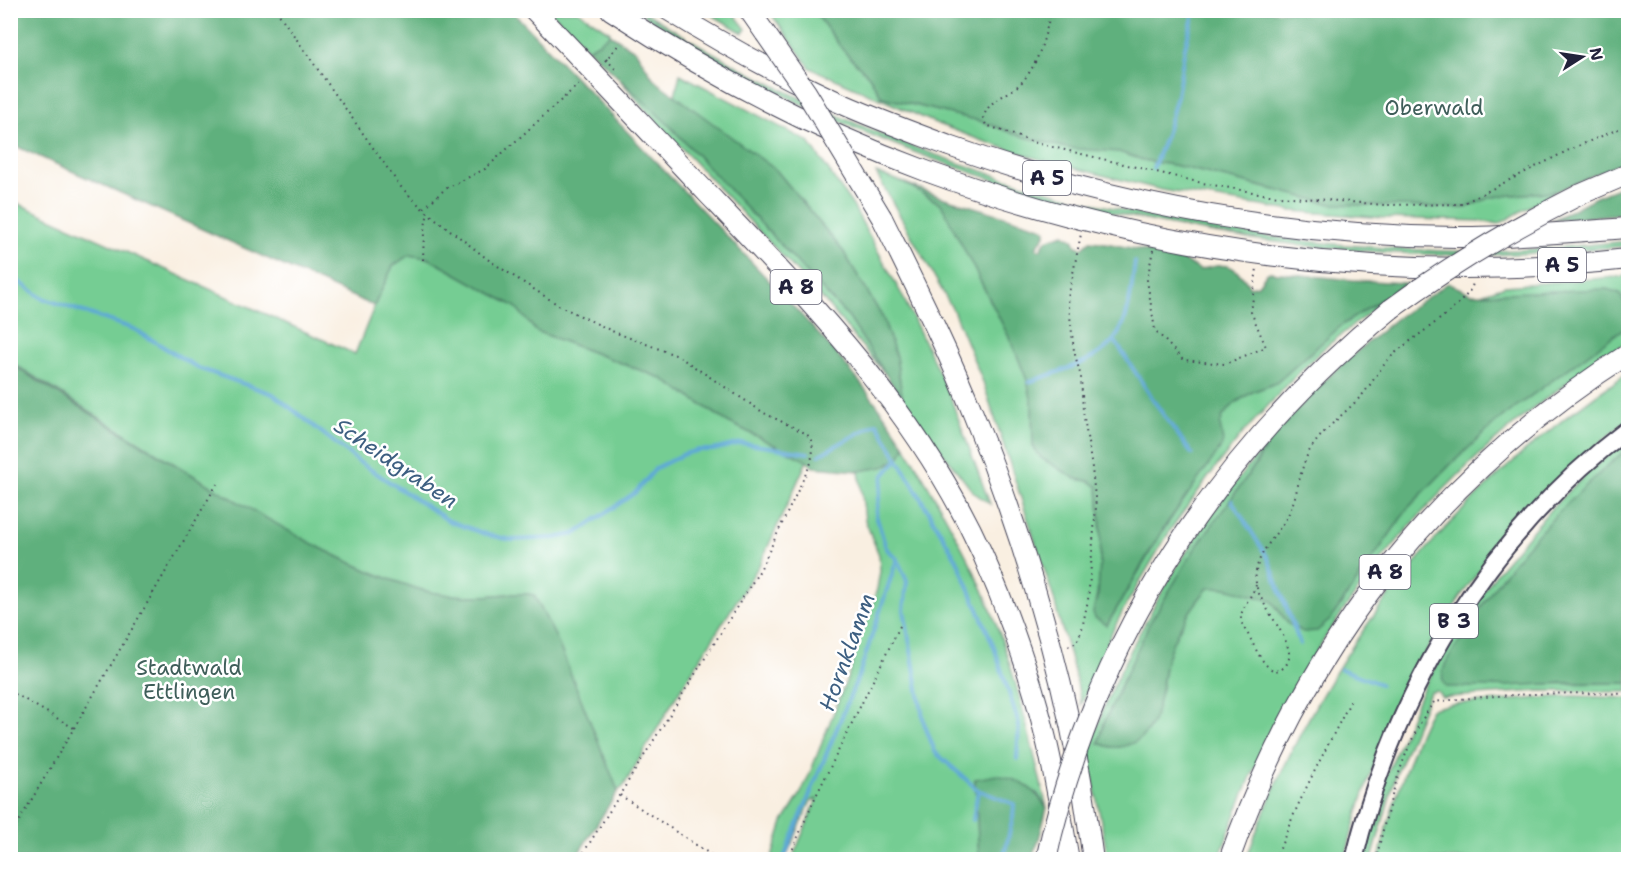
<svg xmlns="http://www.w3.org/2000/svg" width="1639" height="870" font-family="'Shantell Sans',sans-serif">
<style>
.green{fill:#74cd93;stroke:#4b7867;stroke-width:1.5}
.forest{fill:#5fb07d;stroke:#40695c;stroke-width:1.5}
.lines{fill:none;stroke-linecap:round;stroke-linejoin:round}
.stream{stroke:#5ea9d6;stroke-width:4}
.major-casing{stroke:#424154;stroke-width:20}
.highway-casing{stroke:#424154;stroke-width:22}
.path{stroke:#424154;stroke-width:2;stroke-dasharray:1.5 4.5;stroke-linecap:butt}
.major{stroke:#fff;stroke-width:16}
.highway{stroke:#fff;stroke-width:20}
.highway-bridge-casing{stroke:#424154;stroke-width:22;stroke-linecap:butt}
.highway-bridge{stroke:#fff;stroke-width:20}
.labels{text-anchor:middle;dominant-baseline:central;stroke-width:5;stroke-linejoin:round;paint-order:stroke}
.shield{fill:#fff;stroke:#646476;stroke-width:1.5}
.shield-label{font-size:20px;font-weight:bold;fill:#22223b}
.park-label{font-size:21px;fill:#3f5e5a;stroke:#fff}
.water-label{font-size:22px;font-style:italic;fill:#3d5f81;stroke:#fff}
</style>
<rect width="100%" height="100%" fill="#fff"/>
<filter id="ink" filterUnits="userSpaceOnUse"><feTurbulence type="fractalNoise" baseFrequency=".0167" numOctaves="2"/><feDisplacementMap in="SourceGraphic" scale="12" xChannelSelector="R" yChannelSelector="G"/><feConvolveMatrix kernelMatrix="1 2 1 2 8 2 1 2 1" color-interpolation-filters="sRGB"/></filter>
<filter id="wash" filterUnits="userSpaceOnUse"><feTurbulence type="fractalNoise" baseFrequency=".008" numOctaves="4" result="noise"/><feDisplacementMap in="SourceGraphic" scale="24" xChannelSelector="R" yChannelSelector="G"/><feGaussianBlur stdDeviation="1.35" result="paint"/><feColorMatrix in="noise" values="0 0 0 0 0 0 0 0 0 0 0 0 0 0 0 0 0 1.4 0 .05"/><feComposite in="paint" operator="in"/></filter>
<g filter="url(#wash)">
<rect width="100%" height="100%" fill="#f9efe1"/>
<g class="green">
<polygon points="550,11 578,11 610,32 610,34 600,42 588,49"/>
<polygon points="705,11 732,11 746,29 743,33"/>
<polygon points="769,11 814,11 843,50 869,76 882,97 980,121 1021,136 1119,152 1143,160 1178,166 1332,204 1466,208 1491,197 1557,191 1499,224 1480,221 1385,218 1292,211 1162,190 1038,159 980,140 933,122 810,68"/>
<path d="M645,12C883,164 1161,242 1443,251C1504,253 1567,247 1628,241V246C1570,251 1511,256 1453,255C1227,251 1005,200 801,104C747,78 694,46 643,15Z"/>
<polygon points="680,74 809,142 853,206 901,293 948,391 990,504 973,492 903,401 896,357 883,318 843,251 776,170 712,124 675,95"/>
<polygon points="620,80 640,96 670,126 849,318 890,380 828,305 647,111"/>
<path d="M876,173L905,183L941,204L1012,343L1027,380L1032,402L1033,446L1076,479L1089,481L1098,487C1101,528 1104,571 1093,612L1107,625L1164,529L1188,494L1223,416L1235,403L1252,392L1276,383L1342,325L1407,283L1323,349L1288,384L1243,433L1210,475L1171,529L1127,603L1109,638L1097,671L1081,705C1076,668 1062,635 1054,599L983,382L953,310Z"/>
<path d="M10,200L355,354L381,290L393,266L409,255L428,258L516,307L536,331L661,378L728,422L807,461L760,564L674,700L623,787L618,791L557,640L534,595C514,591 495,597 475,596C454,596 432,594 412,587C350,567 293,534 236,501C160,456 85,409 11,362Z"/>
<polygon points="1628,276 1628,308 1619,293 1481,294 1505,286"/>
<path d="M1628,325V342C1491,426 1377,545 1296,685C1264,740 1240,800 1219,859H1108L1088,752L1102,715L1101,714C1145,611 1199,524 1271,438L1124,678L1104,723L1099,743L1161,693C1163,683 1164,672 1166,661C1172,635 1191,608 1208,588H1227L1272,601L1288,624L1330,620L1408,508L1450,465L1502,417Z"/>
<path d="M1628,373V420C1482,534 1389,680 1345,859L1246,860C1316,659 1451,490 1628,373Z"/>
<polygon points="1628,438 1628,448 1605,468 1525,549 1529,684 1628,683 1628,692 1540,691 1448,697 1442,697 1437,691 1430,692 1396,775 1372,859 1361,860 1384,781 1424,686 1462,621 1498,571 1549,511 1589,471"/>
<path d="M905,446C933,493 960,540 983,590C1013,660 1029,734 1047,808L1037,793L975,779L979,859H792L817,799L811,801L785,859L771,860L783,822L800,795L810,773L852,666L858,636L867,621L877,589L880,571L879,555L865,520L859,471C880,467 895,467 905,446Z"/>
<path d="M1572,696L1628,698V859H1379C1386,825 1397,794 1409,761C1415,743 1421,726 1431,709L1452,704Z"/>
</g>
<g class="forest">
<path d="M11,10L512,11C588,91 665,171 741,251C799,313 860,373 905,446L899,458L883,467L859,471L813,467L807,461L728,422L661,378L536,331L516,307L428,258L409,255L393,266L374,306L11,144Z"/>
<polygon points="814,11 1628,11 1628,160 1557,191 1491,197 1466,208 1332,204 1178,166 1143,160 1119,152 1066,148 1021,136 980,121 882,97 869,76 843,50"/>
<polygon points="610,34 636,51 653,78 662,86 776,170 843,251 883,318 896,357 903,401 849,318 670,126 588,49 600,42"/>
<path d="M905,183L941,197L1041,227L1045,230V235L1036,247L1040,250L1046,240L1064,234L1073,239L1076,246L1082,248L1090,241L1100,242L1178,257L1200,270C1228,261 1234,264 1250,287L1258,285L1266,274L1270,272L1353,280L1407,283L1342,325L1276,383L1252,392L1235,403L1223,416L1220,425L1223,442L1220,449L1163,529L1107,625L1095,618L1093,612L1098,594L1100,561L1101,529L1098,487L1089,481L1076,479L1041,458L1033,446L1032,402L1027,380L1012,343L941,204Z"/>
<polygon points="1628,184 1628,213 1551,221 1596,197"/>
<path d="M1448,283L1472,294H1481L1607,289L1619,293L1628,308V325L1502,417L1450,465L1408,508L1330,620L1317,631L1303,632L1288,624L1272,601L1227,588H1208C1191,608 1174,634 1167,659C1159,687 1162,733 1130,744C1118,749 1111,748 1099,743L1104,723L1149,624L1194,550L1256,464L1271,438L1316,389L1343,363L1397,318Z"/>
<path d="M11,364C84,410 158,455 233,499C290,532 349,567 412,587C432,594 455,596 475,596C495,597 514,591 534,595L557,640L618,791L575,859H11Z"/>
<path d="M1628,448V683H1564L1487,687H1446C1434,672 1455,648 1464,635C1473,620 1481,606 1491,592C1529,538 1579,490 1628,448Z"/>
<path d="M997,775C1021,780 1033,787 1047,808L1038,843L1030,859H979L975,779Z"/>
</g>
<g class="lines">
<g class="stream">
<polyline points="1153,168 1166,135 1177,96 1185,47 1195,10"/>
<polyline points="10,275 42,298 134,329 198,368 273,394 359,462 449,521 488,535 512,540 555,538 575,534 636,492 656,468 684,454 699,450 713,450 741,443 808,453"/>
<polyline points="1115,341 1160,410 1192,454"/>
<path d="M1029,382C1064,369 1110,361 1124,322C1131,304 1132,281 1135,262"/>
<polyline points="819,455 877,423 958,562 994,647 1019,724 1017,759"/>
<polyline points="1232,501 1268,558 1300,644"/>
<polyline points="897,559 907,581 904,610 924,723 935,752 978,790 973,820"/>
<polyline points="1341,669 1380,684"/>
<polyline points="978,790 1014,804 1013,817 1003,860"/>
<polyline points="783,860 860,672 897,559 886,548 876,515 883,476 898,459"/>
</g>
</g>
</g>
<g filter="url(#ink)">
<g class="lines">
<g class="major-casing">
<path id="major" d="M1354,860C1394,691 1489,534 1628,429"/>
</g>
<g class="highway-casing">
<g id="highway">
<path d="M534,10C593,71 650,133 708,194C812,303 919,413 982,553C1009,614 1032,678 1047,743C1056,781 1062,821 1069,860"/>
<path d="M611,10C709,74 817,131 926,171C1148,253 1393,285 1628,259"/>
<path d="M668,10C718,41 770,70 823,95C864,115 907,130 949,146C1112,204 1284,236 1457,237C1514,237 1572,232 1628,228"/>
<polyline points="749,10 765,33"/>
<polyline points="1579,195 1628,174"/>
<path d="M882,218C914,283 947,348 974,416C1020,528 1058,655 1080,774C1085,802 1089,831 1093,860"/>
<path d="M1099,693C1164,540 1263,414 1391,309"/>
<path d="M1229,860C1306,644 1435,477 1628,354"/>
</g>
</g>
<g class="path">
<polyline points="276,10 400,186 423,209 490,261 560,306 614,332 678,356 764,413 807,434 812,442 813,450 811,463 760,570 579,860"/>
<path d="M1051,10C1045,36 1039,65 1020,84C1006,97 988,99 983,119L986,125L1036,143L1202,183L1269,195L1385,205L1462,204L1571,149L1628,125"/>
<polyline points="606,59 618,72"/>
<polyline points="605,61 620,43"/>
<polyline points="424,208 445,189 485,169 580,83"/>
<polyline points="1153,250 1147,280 1155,330 1183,360 1225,364 1266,347 1251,312 1257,268"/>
<polyline points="423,260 424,232 428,212"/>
<path d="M1256,585C1252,597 1241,607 1241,618C1241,625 1247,632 1250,638C1256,649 1270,684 1286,665C1301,646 1258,606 1256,583C1252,555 1279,535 1290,511C1298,493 1300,467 1310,450C1324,428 1345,414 1363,394C1373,382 1381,366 1393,355C1412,337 1469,304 1473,283"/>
<polyline points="1068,646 1077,642 1082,629 1088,600 1096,507 1092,468 1083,411 1081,377 1074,351 1068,298 1081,234"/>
<polyline points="10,691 74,728 10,836"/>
<polyline points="74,728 217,484"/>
<polyline points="620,795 719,860"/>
<polyline points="788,860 813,802 901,624"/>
<path d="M1276,860C1295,804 1325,752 1351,700"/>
<path d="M1376,860C1387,811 1403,742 1434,702C1498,694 1563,692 1628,694"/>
</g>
<use href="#major" class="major"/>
<use href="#highway" class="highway"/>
<g class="highway-bridge-casing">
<g id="highway-bridge">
<polyline points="765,33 806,92 882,218"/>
<path d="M1391,309C1451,265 1513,228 1579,195"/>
<path d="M1046,860C1058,803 1077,747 1099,693"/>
</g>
</g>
<use href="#highway-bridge" class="highway-bridge"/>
</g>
</g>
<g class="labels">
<g class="shield">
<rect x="1023" y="161" width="48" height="34" rx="4.5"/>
<rect x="1538" y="248" width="48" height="34" rx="4.5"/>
<rect x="770.5" y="270" width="51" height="34" rx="4.5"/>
<rect x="1359.5" y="555" width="51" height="34" rx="4.5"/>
<rect x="1430" y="604" width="48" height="34" rx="4.5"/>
</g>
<g class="shield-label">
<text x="1047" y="178">A 5</text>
<text x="1562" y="265">A 5</text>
<text x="796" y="287">A 8</text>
<text x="1385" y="572">A 8</text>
<text x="1454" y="621">B 3</text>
</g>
<g class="park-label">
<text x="1434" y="108">Oberwald</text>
<text x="189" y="668">Stadtwald<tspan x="189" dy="24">Ettlingen</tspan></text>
</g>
<g class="water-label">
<text transform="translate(396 463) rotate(34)">Scheidgraben</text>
<text transform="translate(847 652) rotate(-70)">Hornklamm</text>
</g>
</g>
<rect width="1639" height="870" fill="none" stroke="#fff" stroke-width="36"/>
<g transform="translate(1582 57) rotate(78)" stroke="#ffffff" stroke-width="4.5" paint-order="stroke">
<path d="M0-4.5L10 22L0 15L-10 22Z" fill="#22223b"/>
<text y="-9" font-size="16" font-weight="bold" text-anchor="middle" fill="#22223b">N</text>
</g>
</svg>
